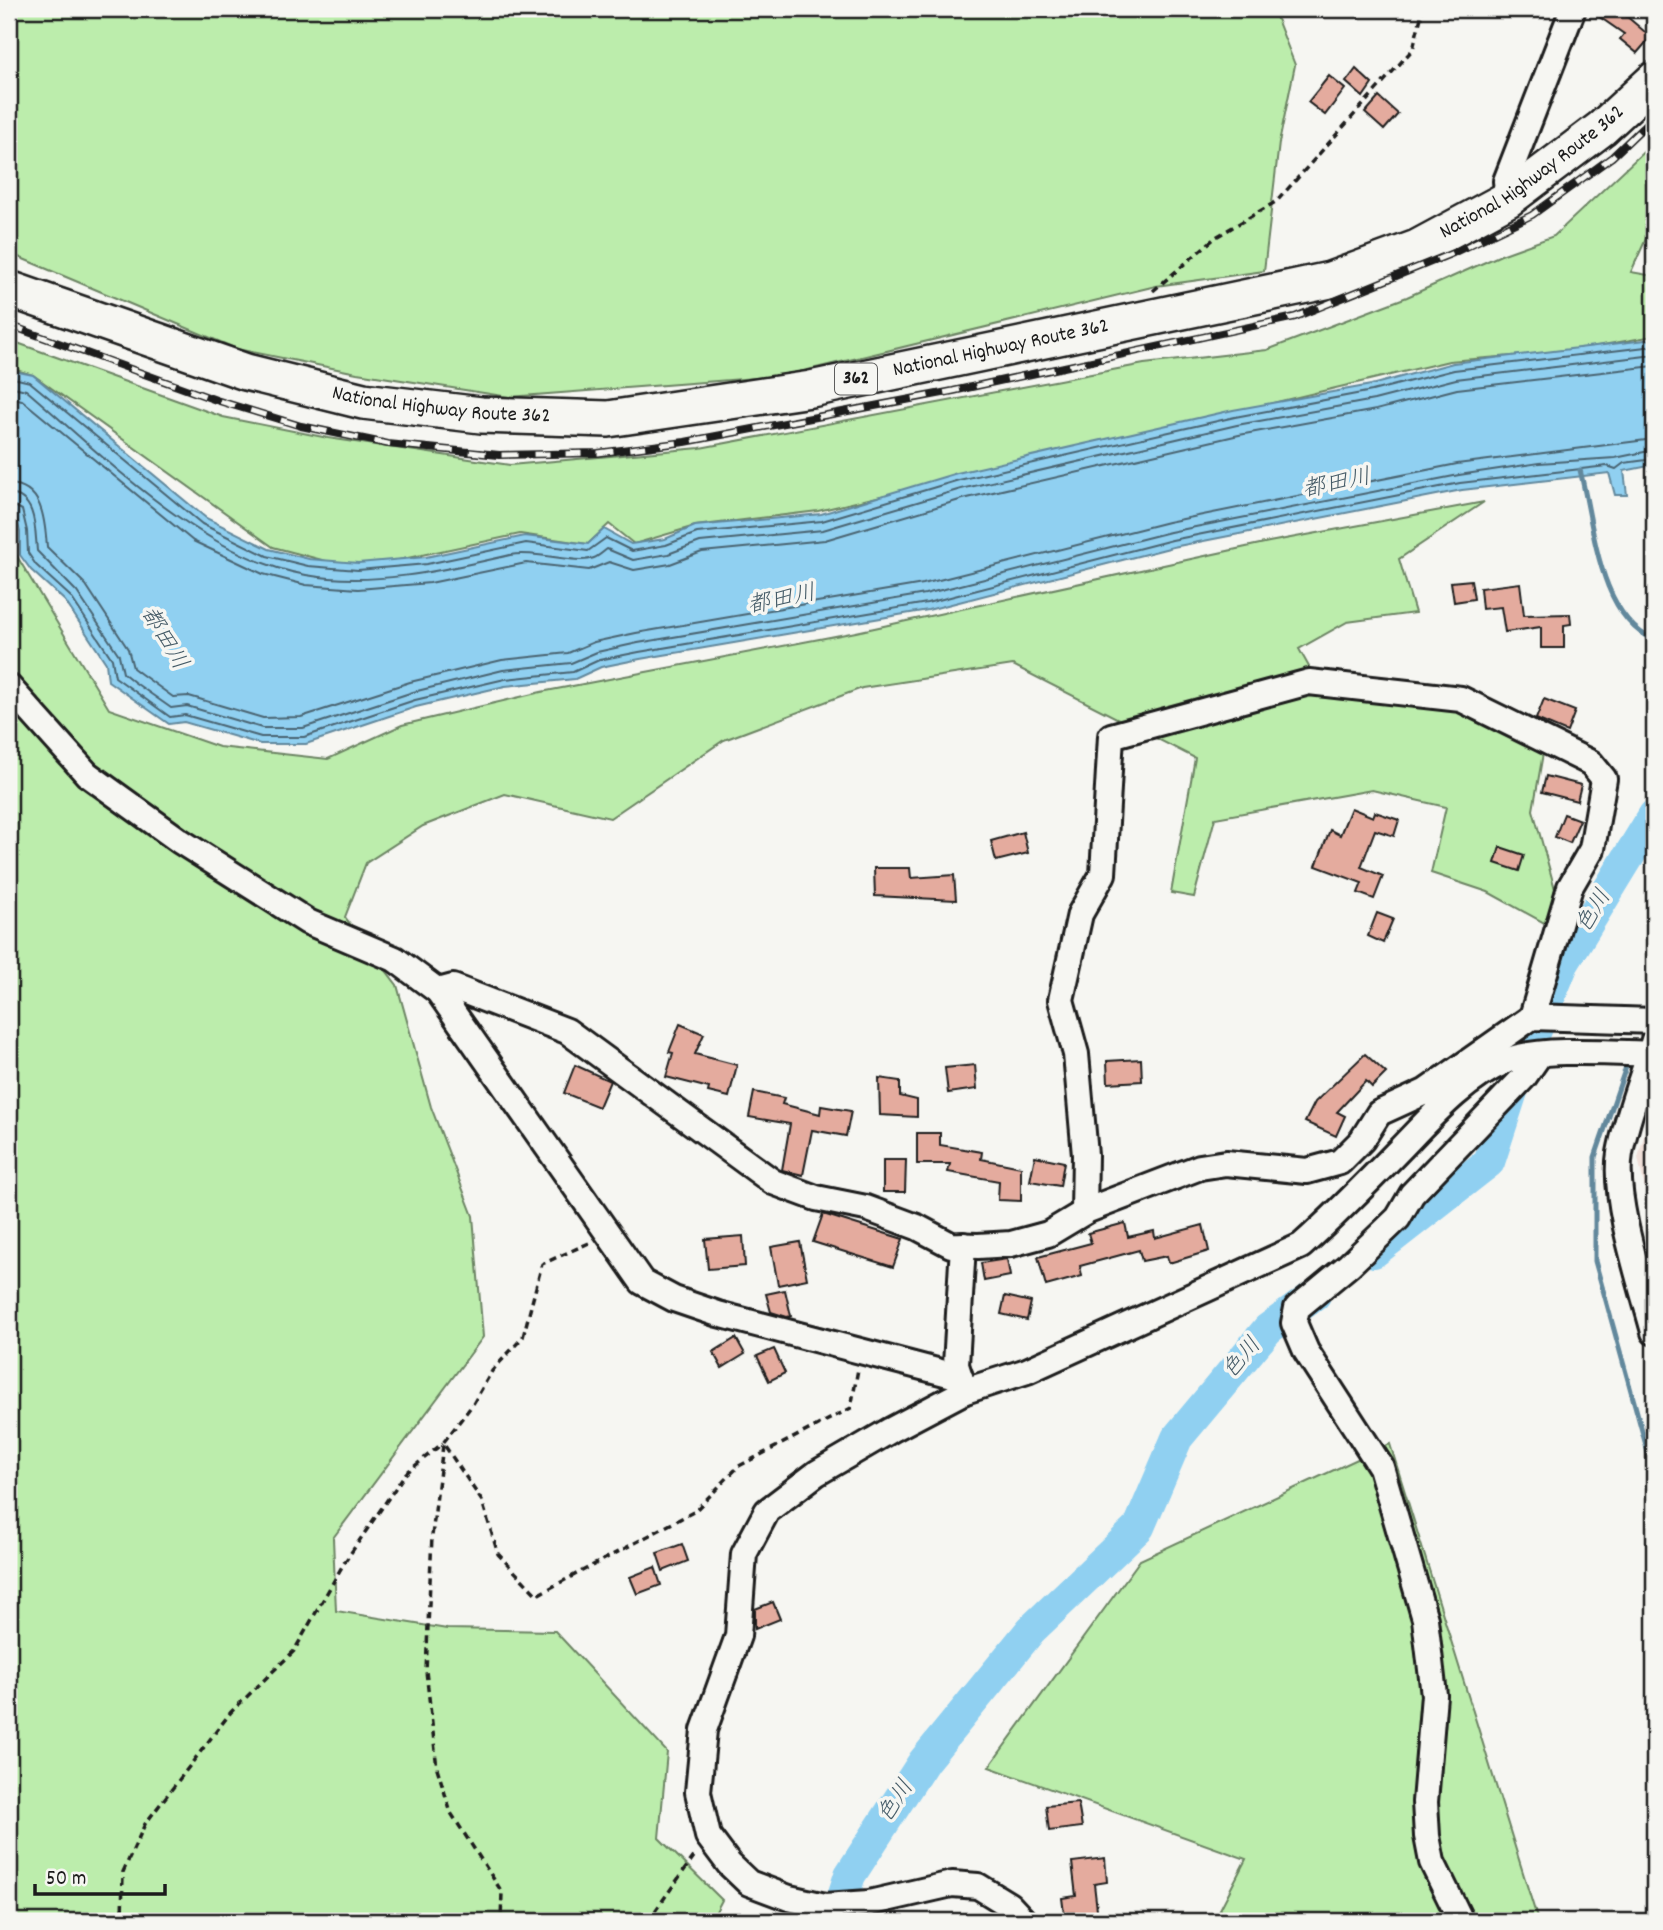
<svg xmlns="http://www.w3.org/2000/svg" width="1663" height="1930" font-family="Dekko,'Klee One',sans-serif">
<style>
.built{fill:#f1e0d9}
.green{fill:#bcedac;stroke:#6c8464;stroke-width:2}
.water{fill:#90d0f1;stroke:#62889c;stroke-width:2}
.lines{fill:none;stroke-linecap:round;stroke-linejoin:round}
.shore{stroke:#4a6471;stroke-width:2}
.stream{stroke:#62889c;stroke-width:5}
.river{stroke:#90d0f1;stroke-width:32}
.building{fill:#e4ab9e;stroke:#1c1c1c;stroke-width:2}
.minor-casing{stroke:#1c1c1c;stroke-width:30}
.highway-casing{stroke:#1c1c1c;stroke-width:40}
.path{stroke:#1c1c1c;stroke-width:3.5;stroke-dasharray:7 5;stroke-linecap:butt}
.minor{stroke:#f6f6f2;stroke-width:24}
.highway{stroke:#f6f6f2;stroke-width:35}
.rail-casing{stroke:#1c1c1c;stroke-width:8}
.rail{stroke:#f6f6f2;stroke-width:5;stroke-dasharray:16;stroke-linecap:butt}
.labels{text-anchor:middle;dominant-baseline:central;stroke-width:7;stroke-linejoin:round;paint-order:stroke}
.shield{fill:#f6f6f2;stroke:#5d5d5c;stroke-width:2}
.shield-label{font-size:19px;font-weight:bold;fill:#1c1c1c}
.street-label{font-size:21px;fill:#1c1c1c;stroke:#f6f6f2}
.water-label{font-size:23px;font-style:italic;fill:#455b67;stroke:#f6f6f2}
</style>
<rect width="100%" height="100%" fill="#f6f6f2"/>
<filter id="ink" filterUnits="userSpaceOnUse"><feTurbulence type="fractalNoise" baseFrequency=".0143" numOctaves="2"/><feDisplacementMap in="SourceGraphic" scale="14" xChannelSelector="R" yChannelSelector="G"/><feConvolveMatrix kernelMatrix="1 2 1 2 8 2 1 2 1" color-interpolation-filters="sRGB"/></filter>
<g filter="url(#ink)">
<polygon class="built" points="1654,1098 1654,1228 1638,1158"/>
<g class="green">
<polygon points="9,9 1273,9 1295,65 1279,143 1264,271 1156,286 783,376 509,397 357,373 237,349 9,253"/>
<polygon points="1654,142 1654,221 1631,272 1654,276 1654,336 1563,352 1449,361 818,511 695,526 634,544 609,524 588,544 520,534 356,569 273,547 33,375 9,368 9,340 223,417 328,438 510,465 700,448 1144,364 1267,350 1407,297 1501,255 1554,236"/>
<polygon points="1484,502 1399,559 1415,613 1347,622 1299,649 1318,683 1468,702 1545,742 1533,810 1555,889 1548,925 1488,892 1431,873 1446,807 1372,790 1215,818 1194,897 1171,893 1195,758 1013,665 862,688 724,740 610,818 505,794 423,826 366,863 345,917 397,985 431,1107 473,1216 483,1337 333,1538 336,1611 447,1629 555,1631 667,1752 659,1838 722,1900 711,1921 9,1921 9,543 109,709 219,747 328,759 402,725 541,692 856,632 1269,542"/>
<polygon points="1390,1444 1538,1921 1214,1921 1246,1859 989,1767 1140,1560"/>
</g>
<polygon class="water" points="1654,339 1654,465 1624,471 1627,495 1615,495 1609,473 1462,490 1173,547 928,610 640,659 601,667 575,679 505,686 416,707 306,744 260,744 184,722 169,724 108,681 106,663 65,601 31,570 20,555 20,532 15,512 9,509 9,370 33,375 206,518 269,549 309,559 358,563 426,557 525,536 588,544 604,529 631,544 665,539 695,526 821,514 957,473 1233,410 1371,385 1453,363"/>
<g class="lines">
<g class="shore">
<polyline points="9,377 30,382 202,524 267,556 308,566 358,570 427,564 526,543 588,551 606,538 632,551 666,545 697,533 822,521 959,480 1235,417 1372,391 1454,370 1654,346"/>
<path d="M9,386L26,390C106,458 200,556 306,575C374,587 444,570 510,555C535,550 576,565 594,558C599,556 603,552 607,549L633,560L668,554L700,542L823,530L961,489L1237,425L1374,400L1456,379L1654,355"/>
<polyline points="9,397 22,400 193,541 263,574 306,585 358,589 430,583 526,563 589,570 609,562 634,570 670,564 702,552 825,540 963,499 1239,435 1376,410 1457,389 1654,366"/>
<path d="M9,484C43,485 45,521 47,547L86,585L128,649L133,668L141,674L173,697L189,696L263,718L301,717L410,682L502,660L568,653L594,642L636,633L923,584L1168,522L1457,464L1654,439"/>
<path d="M9,494C37,496 35,530 37,551L77,592L119,655L123,673L134,682L171,708L187,706L262,728H303L413,692L503,670L571,663L597,652L638,643L925,594L1170,532L1459,475L1539,463L1615,458L1654,450"/>
<polyline points="9,503 22,510 27,531 28,553 36,565 71,597 112,659 115,677 170,717 185,715 261,737 304,737 415,700 505,679 573,672 599,660 639,652 927,603 1172,540 1460,483 1607,466 1616,469 1624,463 1654,459"/>
</g>
<g class="stream">
<path d="M1580,470C1594,524 1598,616 1654,640"/>
<polyline points="1645,1015 1654,989"/>
<polyline points="1628,1061 1595,1157 1595,1261 1654,1474"/>
</g>
<g class="river">
<polyline points="1374,1252 1489,1162 1516,1079 1563,964 1654,815"/>
<polyline points="835,1921 850,1875 924,1761 1031,1630 1139,1527 1177,1438 1268,1329 1315,1295"/>
</g>
</g>
<g class="building">
<polygon points="1588,9 1618,9 1651,37 1637,53 1620,39 1624,34"/>
<polygon points="1356,69 1372,84 1363,97 1346,82"/>
<polygon points="1329,76 1345,89 1325,115 1308,102"/>
<polygon points="1379,97 1398,114 1384,130 1365,113"/>
<polygon points="1471,580 1474,599 1454,602 1451,582"/>
<polygon points="1520,583 1524,615 1570,614 1571,624 1564,625 1564,648 1541,648 1541,627 1505,632 1501,607 1482,609 1480,588"/>
<polygon points="1544,699 1575,711 1567,732 1536,719"/>
<polygon points="1546,776 1581,785 1577,801 1542,792"/>
<polygon points="1351,808 1373,817 1375,812 1399,820 1394,836 1375,830 1361,867 1383,876 1374,899 1358,893 1362,883 1316,866 1330,830 1340,835"/>
<polygon points="1564,814 1580,820 1570,843 1555,837"/>
<polygon points="1023,832 1028,853 996,861 991,841"/>
<polygon points="1500,847 1524,855 1519,871 1495,863"/>
<polygon points="874,868 910,868 911,878 954,875 956,900 875,896"/>
<polygon points="1377,913 1393,919 1383,943 1368,936"/>
<polygon points="680,1024 704,1034 695,1054 737,1065 729,1097 708,1092 709,1088 666,1077 673,1053 669,1052"/>
<polygon points="1365,1054 1386,1073 1372,1087 1366,1081 1337,1112 1345,1116 1336,1136 1305,1122 1315,1102"/>
<polygon points="1141,1059 1142,1081 1108,1083 1107,1061"/>
<polygon points="575,1065 610,1081 599,1107 564,1093"/>
<polygon points="975,1065 977,1089 948,1093 945,1068"/>
<polygon points="879,1078 900,1081 900,1096 917,1100 917,1117 880,1115"/>
<polygon points="754,1092 784,1098 782,1104 820,1114 821,1106 851,1111 846,1136 812,1130 803,1175 782,1170 790,1124 749,1117"/>
<polygon points="917,1133 940,1133 940,1145 982,1152 981,1159 1021,1167 1021,1201 998,1200 999,1181 948,1172 950,1164 917,1164"/>
<polygon points="1035,1156 1064,1162 1060,1186 1030,1181"/>
<polygon points="883,1160 906,1160 905,1192 883,1192"/>
<polygon points="823,1214 903,1239 893,1267 813,1242"/>
<polygon points="1125,1223 1128,1237 1154,1231 1155,1238 1203,1225 1209,1251 1169,1263 1167,1256 1142,1261 1139,1250 1080,1266 1082,1276 1046,1286 1038,1257 1091,1243 1088,1233"/>
<polygon points="743,1236 745,1266 708,1269 705,1239"/>
<polygon points="800,1242 807,1279 778,1285 771,1247"/>
<polygon points="1007,1259 1010,1276 984,1281 981,1263"/>
<polygon points="785,1290 791,1316 787,1317 771,1312 766,1294"/>
<polygon points="1005,1296 1031,1302 1027,1320 1001,1314"/>
<polygon points="736,1338 745,1354 722,1368 713,1352"/>
<polygon points="774,1349 785,1373 769,1381 757,1356"/>
<polygon points="682,1544 688,1561 663,1571 657,1553"/>
<polygon points="655,1567 661,1585 637,1594 630,1577"/>
<polygon points="773,1602 780,1619 755,1629 755,1609"/>
<polygon points="1078,1803 1082,1827 1049,1831 1046,1806"/>
<polygon points="1105,1858 1107,1882 1094,1884 1098,1918 1065,1921 1062,1898 1076,1896 1072,1862"/>
</g>
<g class="lines">
<g class="minor-casing">
<g id="minor">
<polyline points="1508,199 1506,181 1573,9"/>
<polyline points="9,687 87,774 180,841 308,922 395,959 438,991 642,1282 674,1299 718,1314 960,1377 965,1391"/>
<polyline points="438,991 453,987 567,1031 773,1182 816,1198 866,1208 917,1227 951,1245 978,1246 1011,1244 1048,1234 1088,1210 1200,1167 1226,1163 1307,1171 1340,1162 1362,1140 1379,1113 1425,1092 1532,1017 1654,1021"/>
<path d="M1654,1040C1643,1077 1627,1115 1620,1153C1612,1199 1642,1286 1654,1332"/>
<polyline points="1084,1212 1085,1155 1076,1054 1061,1000 1080,914 1103,874 1111,736 1309,682 1461,699 1591,763 1604,779 1592,849 1570,887 1532,1017"/>
<polyline points="960,1377 956,1365 963,1245"/>
<path d="M1024,1921L1009,1905L978,1886L952,1884L869,1903L825,1906L789,1898L749,1883L729,1864L708,1836L698,1792L704,1730L738,1636L744,1554L767,1511L817,1473L891,1430L965,1391L1027,1371L1301,1246C1336,1215 1368,1182 1400,1149C1431,1117 1464,1079 1506,1061C1536,1047 1618,1053 1654,1054"/>
<polyline points="1461,1921 1432,1862 1427,1836 1425,1802 1434,1695 1425,1619 1381,1467 1306,1351 1294,1323 1297,1308 1349,1265 1398,1218 1412,1194 1524,1077 1540,1054"/>
</g>
</g>
<g class="highway-casing">
<g id="highway">
<path id="s1" d="M9,289L246,372L363,401L481,415L608,419L811,389L1330,280L1417,248L1508,199L1602,128L1654,80"/>
</g>
</g>
<g class="path">
<polyline points="1153,291 1216,237 1277,201 1413,49 1423,9"/>
<polyline points="589,1243 542,1264 523,1337 492,1371 473,1404 443,1443 482,1501 498,1554 537,1595 695,1511 739,1466 851,1408 858,1369"/>
<polyline points="443,1445 432,1536 426,1671 437,1768 451,1813 502,1892 501,1921"/>
<polyline points="122,1921 123,1872 145,1824 231,1712 294,1651 344,1563 405,1474 443,1443"/>
<polyline points="648,1921 695,1855"/>
</g>
<use href="#minor" class="minor"/>
<use href="#highway" class="highway"/>
<g class="rail-casing">
<polyline id="rail" points="9,325 216,400 301,426 388,444 499,455 598,453 685,442 953,391 1295,317 1453,253 1532,215 1612,157 1654,117"/>
</g>
<use href="#rail" class="rail"/>
</g>
</g>
<g class="labels">
<rect class="shield" x="835" y="363.5" width="42" height="31" rx="5"/>
<g class="shield-label">
<text x="856" y="379">362</text>
</g>
<g class="street-label">
<text stroke="none"><textPath href="#s1" startOffset="1584">National Highway Route 362</textPath></text>
<text stroke="none"><textPath href="#s1" startOffset="1017">National Highway Route 362</textPath></text>
<text stroke="none"><textPath href="#s1" startOffset="450">National Highway Route 362</textPath></text>
</g>
<g class="water-label">
<text transform="translate(1337 485) rotate(-12)">都田川</text>
<text transform="translate(782 601) rotate(-12)">都田川</text>
<text transform="translate(163 639) rotate(59)">都田川</text>
<text transform="translate(1595 912) rotate(-59)">色川</text>
<text transform="translate(1243 1359) rotate(-50)">色川</text>
<text transform="translate(897 1802) rotate(-57)">色川</text>
</g>
</g>
<rect width="1663" height="1930" fill="none" stroke="#f6f6f2" stroke-width="35"/>
<rect x="18" y="18" width="1628" height="1895" fill="none" stroke="#1c1c1c" stroke-width="2.5" filter="url(#ink)"/>
<path d="M35 1884v10h130v-10" fill="none" stroke="#1c1c1c" stroke-width="3.5"/>
<text x="46" y="1884" font-size="21" fill="#1c1c1c" stroke="#f6f6f2" stroke-width="5" paint-order="stroke">50 m</text>
</svg>
